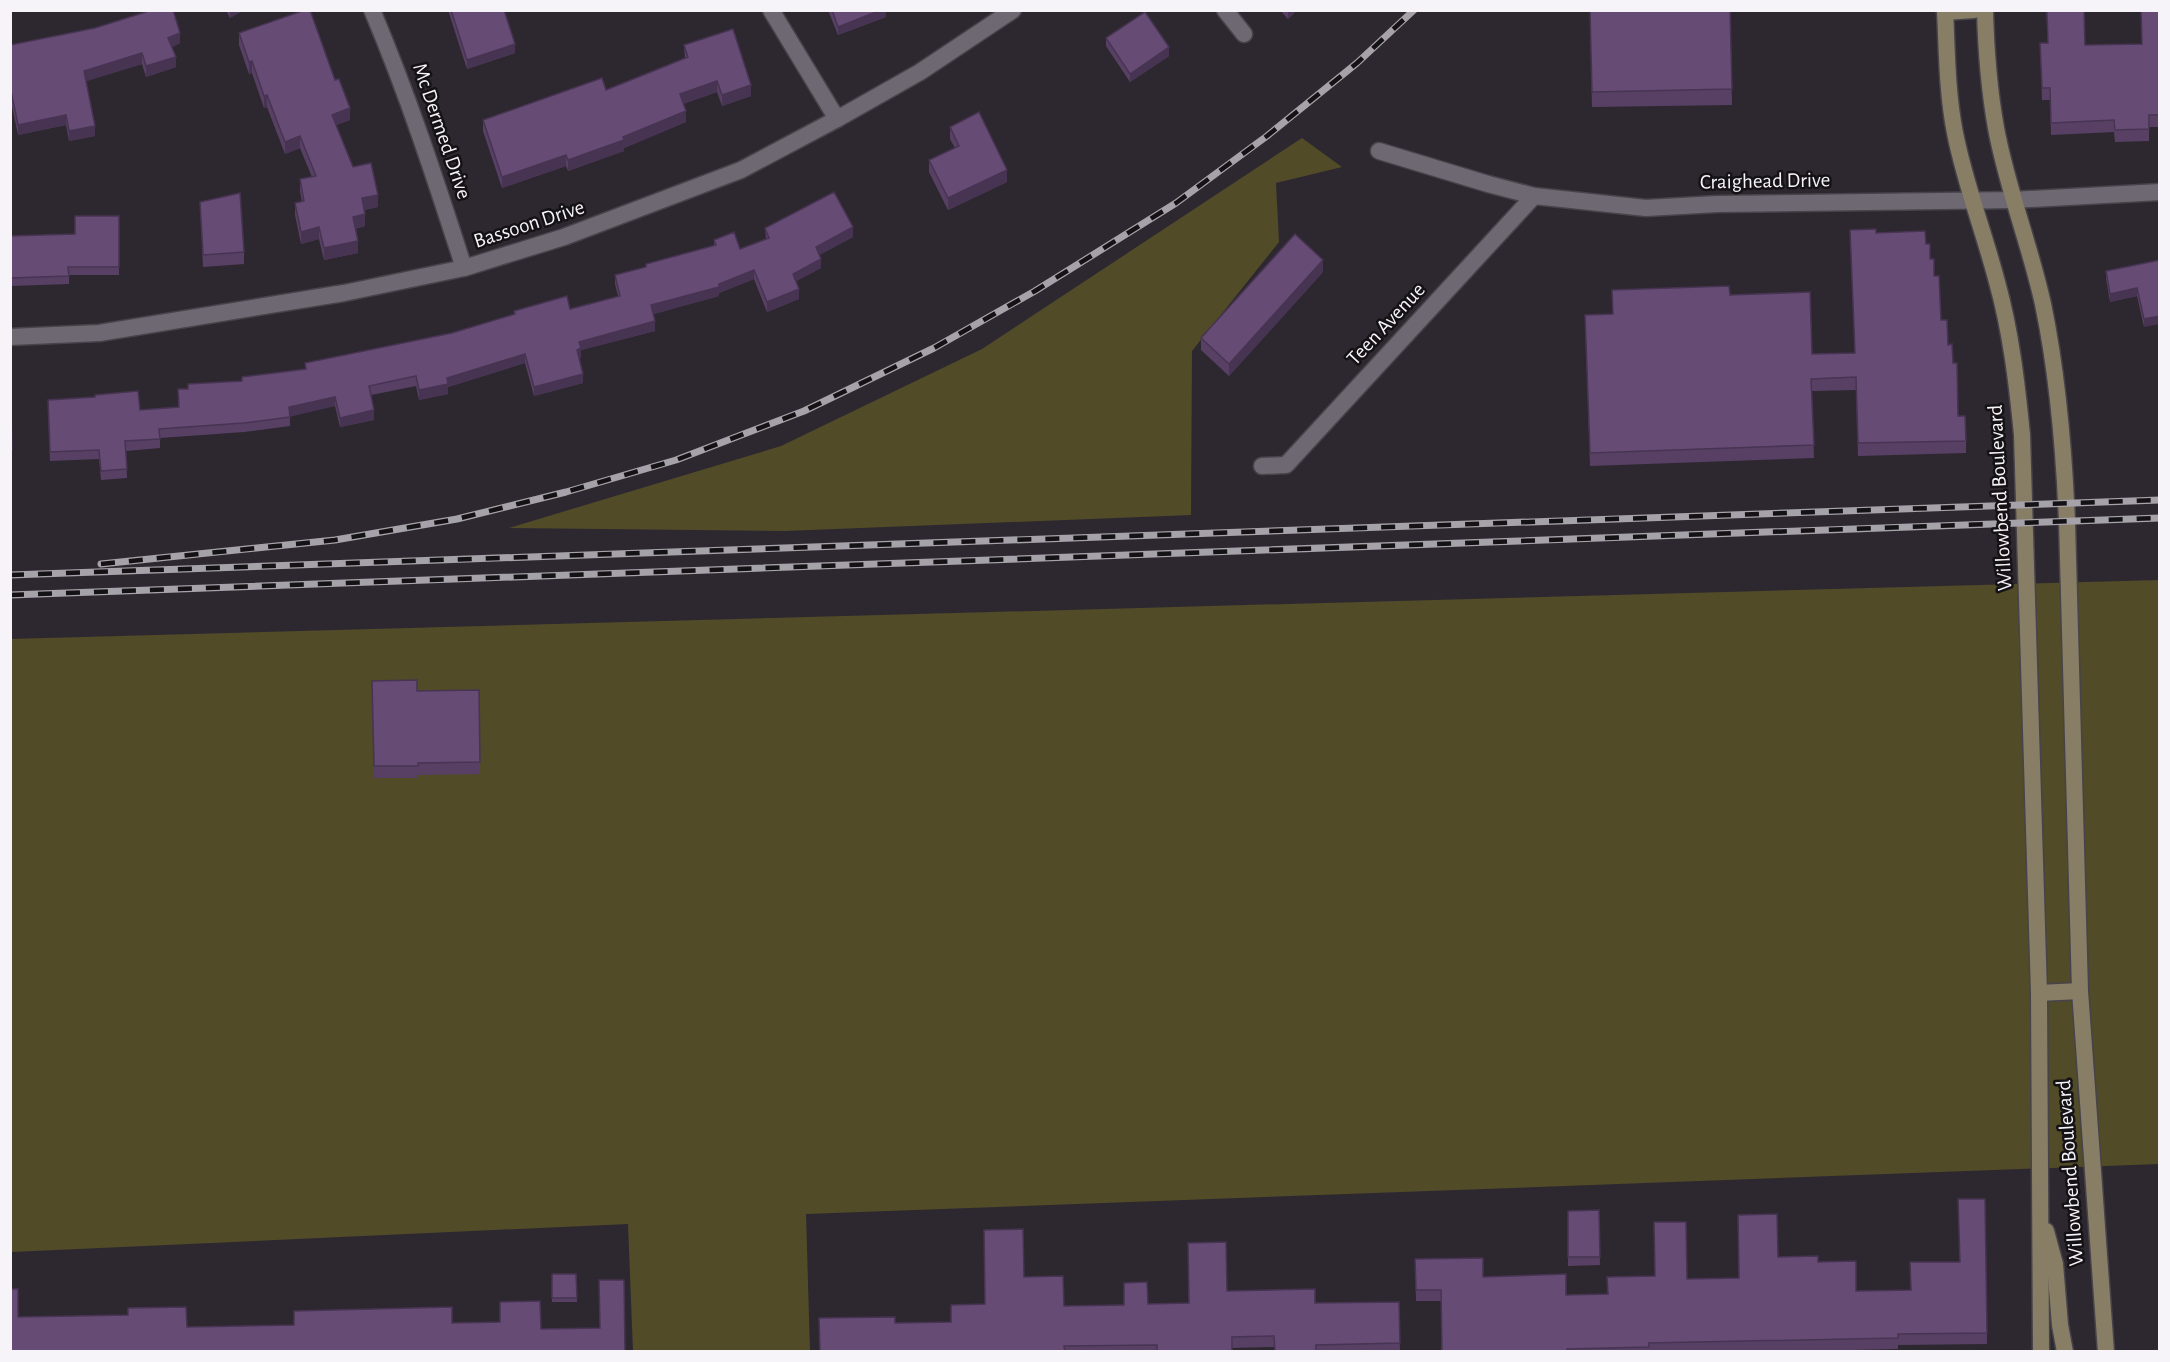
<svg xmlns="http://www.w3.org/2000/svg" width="2170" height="1362" font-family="'Alegreya Sans',sans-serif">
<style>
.green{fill:#514b28}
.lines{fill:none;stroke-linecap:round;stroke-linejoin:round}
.minor-casing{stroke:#46434a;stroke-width:19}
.secondary-casing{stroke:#46434a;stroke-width:19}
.minor{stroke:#6e6872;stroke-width:16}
.secondary{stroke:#887e66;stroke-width:16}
.rail-casing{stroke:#a6a2a9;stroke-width:7}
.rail{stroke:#141215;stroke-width:4.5;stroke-dasharray:14;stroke-linecap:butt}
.wall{fill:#584065}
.shaded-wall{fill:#473452}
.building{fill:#664b75;stroke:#473452;stroke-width:1.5}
.labels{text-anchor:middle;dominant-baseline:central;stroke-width:5;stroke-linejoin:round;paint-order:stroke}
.street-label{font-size:21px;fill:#f6f3f9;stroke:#141215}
</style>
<rect width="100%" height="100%" fill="#2d2830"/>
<g class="green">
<polygon points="1302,138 1342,167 1276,183 1279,242 1192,351 1191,515 785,531 509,528 781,446 982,349"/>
<polygon points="2159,580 2159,1164 806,1214 810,1352 633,1351 628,1224 11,1252 10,639"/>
</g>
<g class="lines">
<g class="minor-casing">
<g id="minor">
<path d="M372,10C408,95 436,181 464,268"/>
<polyline points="771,10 837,119"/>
<polyline points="1225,10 1244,34"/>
<polyline points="1379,151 1488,184 1534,196 1646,208 1717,204 2013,200 2160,192"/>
<polyline points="10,337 99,333 344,293 464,268 564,237 741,170 837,119 920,72 1013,10"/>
<polyline points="1262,466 1286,465 1534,196"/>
</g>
</g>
<g class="secondary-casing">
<g id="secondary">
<path d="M1945,10C1947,51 1947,93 1955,133C1965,184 1984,232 1997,282C2011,332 2017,384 2022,435L2039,993L2041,1352"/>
<path d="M1985,10C1986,50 1989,89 1996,128C2007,188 2030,245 2043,304C2058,376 2064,449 2067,522L2080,991L2106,1352"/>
<polyline points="1945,12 1974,10"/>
<polyline points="2039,993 2080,991"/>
<polyline points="2046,1231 2055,1264 2060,1325 2065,1352"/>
</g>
</g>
<use href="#minor" class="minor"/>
<use href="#secondary" class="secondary"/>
<g class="rail-casing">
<g id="rail">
<polyline points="101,564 335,540 457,519 566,492 676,460 804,411 934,348 1035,291 1176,203 1267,136 1357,63 1414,10"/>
<polyline points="10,575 2160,500"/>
<polyline points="10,595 2160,518"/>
</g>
</g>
<use href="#rail" class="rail"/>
</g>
<g class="wall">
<polygon points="143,10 173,10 180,43 172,47 176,67 146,77 142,64 86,81 95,136 69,141 66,125 18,135 10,97 10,45 95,28 144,13"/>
<polygon points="226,10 244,10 230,18"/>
<polygon points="448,10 504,10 515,53 467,69"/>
<polygon points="828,10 886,10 886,17 838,35"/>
<polygon points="1280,10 1297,10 1288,19"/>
<polygon points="1590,10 1730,10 1732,105 1592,107"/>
<polygon points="2046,10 2085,45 2142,44 2160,10 2160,127 2149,127 2149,141 2115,142 2114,132 2051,135 2050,100 2042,100 2040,43 2048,43"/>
<polygon points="239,33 335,80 350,120 336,125 353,167 378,207 364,210 365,226 355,229 358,253 324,260 319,239 301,244 295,215 295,203 302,202 300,191 300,179 312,177 300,148 285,154 267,107 264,108 252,73 249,74 239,45"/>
<polygon points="1106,38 1169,56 1130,82 1106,46"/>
<polygon points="684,45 751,96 722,106 717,92 683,104 686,122 624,148 624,151 568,171 566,166 502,188 483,131 483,120 606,90 685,58"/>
<polygon points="950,127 1007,182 948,210 929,172 929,160 955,148 950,139"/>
<polygon points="200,202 244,252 244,264 203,267"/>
<polygon points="119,216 119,275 69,275 69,284 10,286 10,236 75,234"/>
<polygon points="765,228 853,237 819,255 821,268 796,281 799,299 767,312 754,279 719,293 719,296 653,314 655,331 581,350 581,358 579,358 583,383 534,396 525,363 448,387 448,394 419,400 416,386 371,395 374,420 340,427 335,406 290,416 290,426 244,432 160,438 160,448 126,451 127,478 101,480 99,459 50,461 48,409 140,410 178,407 178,389 188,389 242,381 305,370 305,363 452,333 514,314 514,311 570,309 618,296 615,284 615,275 646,267 646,264 714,246 714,240 740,249 766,239"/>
<polygon points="1876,233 1926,244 1934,276 1941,320 1953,363 1958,416 1966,441 1966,453 1858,456 1856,390 1812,391 1814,458 1590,466 1585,315 1612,314 1730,295 1812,354 1854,353"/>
<polygon points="2160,260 2144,327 2137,296 2110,302 2106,279 2106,271"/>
<polygon points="1323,272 1229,376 1201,350 1201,338"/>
<polygon points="10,411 11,411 12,458 10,458"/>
<polygon points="372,681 417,691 479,690 480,774 418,775 418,778 374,778"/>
<polygon points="1985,1199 1987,1344 1898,1345 1898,1349 1772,1352 1441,1352 1441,1301 1416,1301 1415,1259 1483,1277 1566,1295 1607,1294 1655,1276 1687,1279 1739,1278 1778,1257 1818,1262 1856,1291 1911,1290 1959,1262"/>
<polygon points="1599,1210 1600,1265 1568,1266 1568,1211"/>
<polygon points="552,1274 576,1274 577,1302 552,1302"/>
<polygon points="1024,1277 1064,1306 1189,1303 1227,1291 1315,1303 1399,1302 1400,1352 1275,1352 1274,1347 1232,1348 1232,1352 820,1352 895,1323 951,1322 985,1304"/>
</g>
<g class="shaded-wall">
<polygon points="230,10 244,10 230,18"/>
<polygon points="881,10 886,10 886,17 838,35 838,27"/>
<polygon points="1288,10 1297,10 1288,19"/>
<polygon points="180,33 180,43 168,49 168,38"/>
<polygon points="515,44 515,53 467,69 467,60"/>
<polygon points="1169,47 1169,56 1130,82 1130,74"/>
<polygon points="142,53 142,64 84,82 84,71"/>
<polygon points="176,57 176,67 146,77 146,66"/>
<polygon points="252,61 252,73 249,74 249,62"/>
<polygon points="717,81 717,92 680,105 680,94"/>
<polygon points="751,85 751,96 722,106 722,95"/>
<polygon points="267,95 267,107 264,108 264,96"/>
<polygon points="350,108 350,120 332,127 332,115"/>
<polygon points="686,111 686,122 624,148 624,151 568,171 568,160"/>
<polygon points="66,115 66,125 18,135 18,125"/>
<polygon points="95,126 95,136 69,141 69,131"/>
<polygon points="300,136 300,148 285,154 285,142"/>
<polygon points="566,155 566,166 502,188 502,177"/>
<polygon points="1007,170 1007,182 948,210 948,198"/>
<polygon points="378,195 378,207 362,210 362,198"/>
<polygon points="365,214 365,226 353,229 353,217"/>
<polygon points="319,227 319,239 301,244 301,232"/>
<polygon points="853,227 853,237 816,257 816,247"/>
<polygon points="358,241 358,253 324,260 324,248"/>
<polygon points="821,259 821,268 793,283 793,274"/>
<polygon points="1323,260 1323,272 1229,376 1229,364"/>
<polygon points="754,270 754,279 719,293 719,296 651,315 651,305 719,284"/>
<polygon points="2137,288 2137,296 2110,302 2110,294"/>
<polygon points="799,289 799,299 767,312 767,302"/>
<polygon points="2160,316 2160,324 2144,327 2144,319"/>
<polygon points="655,321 655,331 581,350 581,358 577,359 577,350 579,342"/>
<polygon points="525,354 525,363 448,387 448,394 419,400 419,390 447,378"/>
<polygon points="583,374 583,383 534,396 534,387"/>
<polygon points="335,397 335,406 289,417 289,407"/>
<polygon points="374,410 374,420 340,427 340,418"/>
</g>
<g class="building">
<polygon points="146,10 173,10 180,33 168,38 176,57 146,66 142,53 84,71 95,126 69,131 66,115 18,125 10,86 10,45 95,28 146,12"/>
<polygon points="305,10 310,10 335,80 339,79 350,108 332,115 353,167 371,163 378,195 362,198 365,214 353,217 358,241 324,248 319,227 301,232 295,203 304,201 300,179 316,176 300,136 285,142 267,95 264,96 252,61 249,62 239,33"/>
<polygon points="451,10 504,10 515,44 467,60"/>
<polygon points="832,10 881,10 838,27"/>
<polygon points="1590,10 1730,10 1732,89 1592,92"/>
<polygon points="2047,10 2084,10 2085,45 2142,44 2141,10 2160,10 2160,115 2149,115 2149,129 2115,130 2114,120 2051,123 2050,88 2042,88 2040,43 2048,43"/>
<polygon points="1145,12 1169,47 1130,74 1106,38"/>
<polygon points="733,29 751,85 722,95 717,81 680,94 686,111 623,137 624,140 568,160 566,155 502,177 483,120 602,78 606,90 688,57 684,45"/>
<polygon points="979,112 1007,170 948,198 929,160 959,146 950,127"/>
<polygon points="834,192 853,227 816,247 821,259 793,274 799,289 767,302 754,270 719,284 719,287 651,305 655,321 579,342 581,348 577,350 583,374 534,387 525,354 447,378 448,384 419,390 416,376 369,386 374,410 340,418 335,397 289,407 290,417 244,423 159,429 160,439 125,441 127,469 101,471 99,450 50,452 48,400 95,397 95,395 138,391 140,410 179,407 178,389 188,389 188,384 242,381 242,377 306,369 305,363 452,333 515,314 514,311 567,296 570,309 620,296 615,275 646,267 646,264 716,245 714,240 734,232 740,249 769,238 765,228"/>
<polygon points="240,193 244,252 203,255 200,202"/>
<polygon points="75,216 119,216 119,267 68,267 69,276 10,278 10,236 75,234"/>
<polygon points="1876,229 1876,233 1925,231 1926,244 1930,244 1930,259 1934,259 1934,276 1939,276 1941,320 1947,320 1948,345 1952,344 1953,363 1957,363 1958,416 1965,416 1966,441 1858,443 1856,377 1811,379 1814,445 1590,453 1585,315 1613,314 1612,290 1729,286 1730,295 1810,292 1812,354 1855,353 1850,230"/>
<polygon points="1295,234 1323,260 1229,364 1201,338"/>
<polygon points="2160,260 2160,316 2144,319 2137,288 2110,294 2106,271"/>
<polygon points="10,411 11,411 12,450 10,450"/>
<polygon points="417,680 417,691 479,690 480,762 418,763 418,766 374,766 372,681"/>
<polygon points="1958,1199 1985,1199 1987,1333 1898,1334 1898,1338 1649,1343 1649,1347 1567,1349 1567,1351 1442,1352 1441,1290 1416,1290 1415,1259 1483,1258 1483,1277 1566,1274 1566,1295 1608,1294 1607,1277 1655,1276 1654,1222 1686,1222 1687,1279 1739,1278 1738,1215 1777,1214 1778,1257 1818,1256 1818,1262 1856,1261 1856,1291 1911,1290 1910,1262 1960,1262"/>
<polygon points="1599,1210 1600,1257 1568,1257 1568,1211"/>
<polygon points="1023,1229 1024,1277 1063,1276 1064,1306 1124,1305 1124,1283 1147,1282 1148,1304 1189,1303 1188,1243 1226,1242 1227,1291 1315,1289 1315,1303 1399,1302 1400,1343 1316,1345 1316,1352 1275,1352 1274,1336 1232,1337 1232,1352 1157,1352 1157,1345 1064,1346 1065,1352 820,1352 819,1318 895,1317 895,1323 951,1322 951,1305 985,1304 984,1230"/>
<polygon points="552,1274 576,1274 577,1298 552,1298"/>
<polygon points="599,1280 624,1280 625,1352 10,1352 10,1289 18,1289 18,1317 128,1315 128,1308 186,1307 187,1327 294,1325 294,1311 452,1307 452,1323 500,1322 500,1302 540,1301 541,1329 600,1328"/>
</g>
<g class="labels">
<g class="street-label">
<text transform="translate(442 131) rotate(71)">Mc Dermed Drive</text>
<text transform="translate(1765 181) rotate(-1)">Craighead Drive</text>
<text transform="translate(529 224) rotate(-18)">Bassoon Drive</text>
<text transform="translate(1386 324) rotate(-47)">Teen Avenue</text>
<text transform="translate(2000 498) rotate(-93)">Willowbend Boulevard</text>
<text transform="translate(2070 1173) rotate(-94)">Willowbend Boulevard</text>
</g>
</g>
<rect width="2170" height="1362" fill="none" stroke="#f6f3f9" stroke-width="24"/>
</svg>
